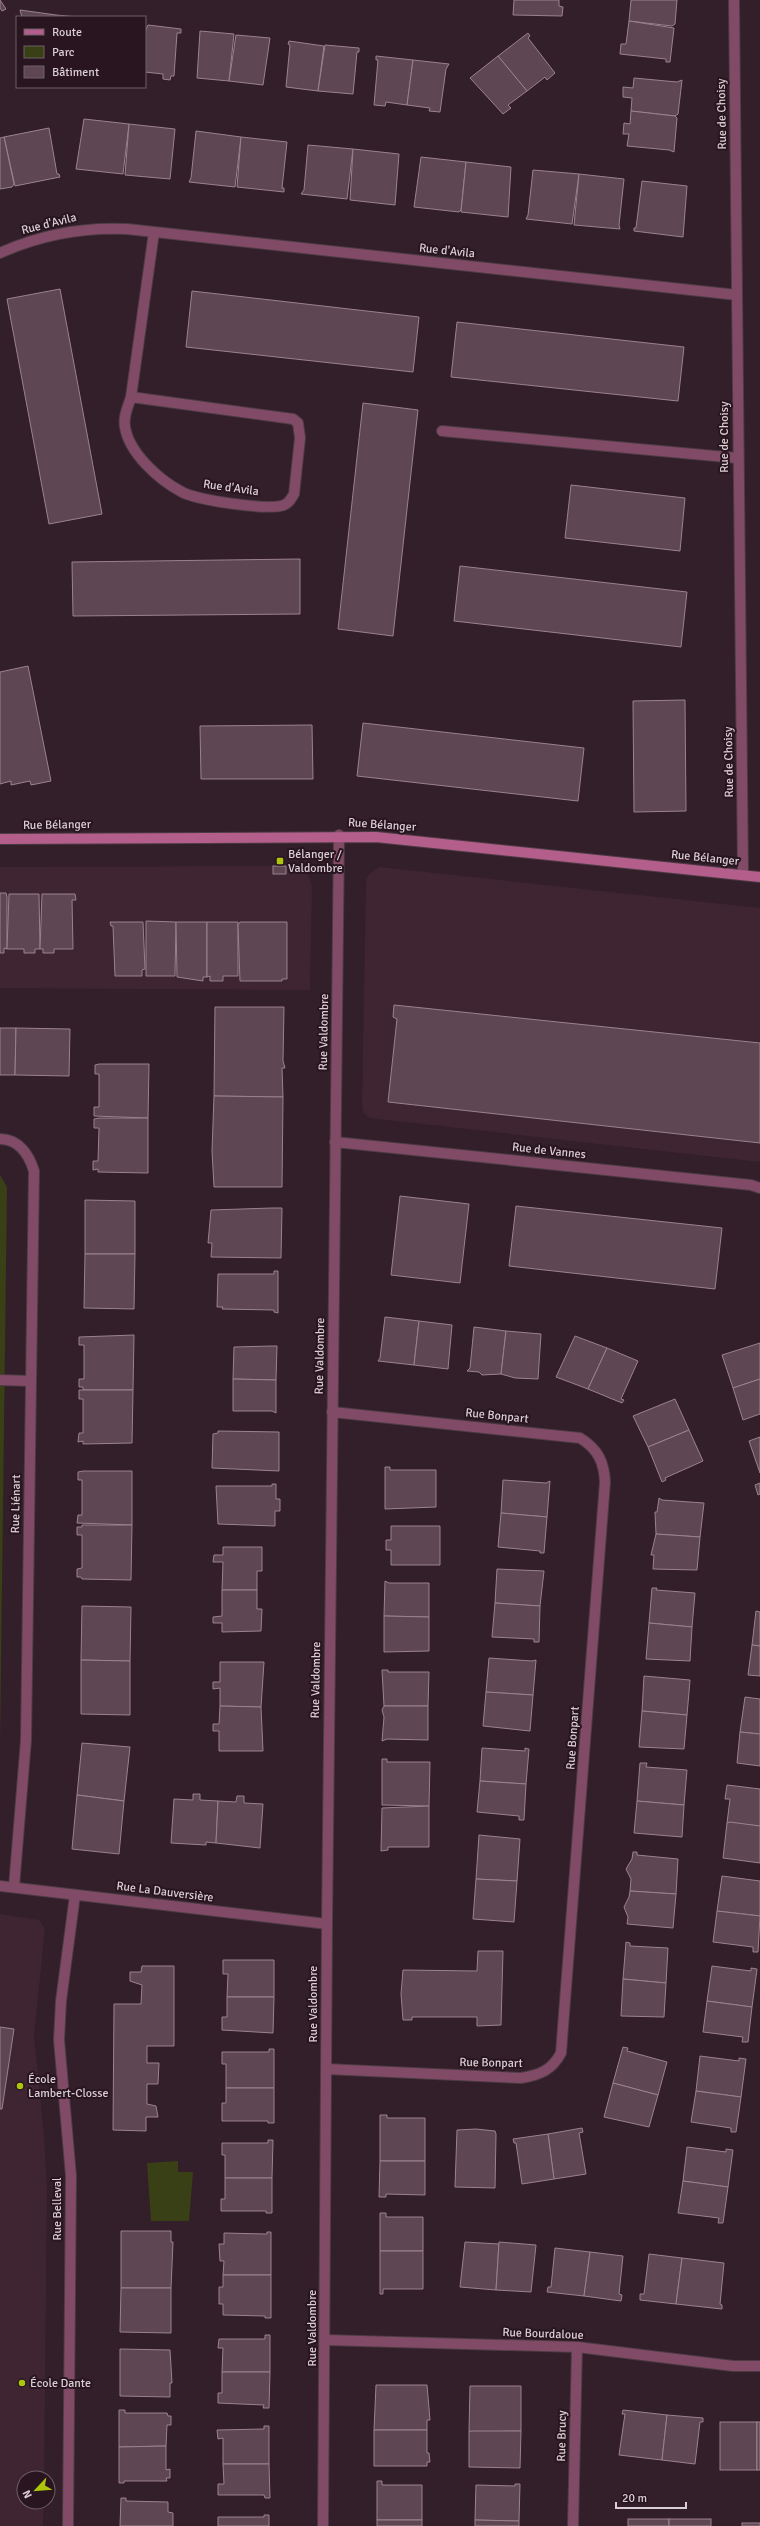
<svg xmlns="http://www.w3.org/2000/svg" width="760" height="2526" font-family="Signika,sans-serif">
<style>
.built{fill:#3f2532}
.green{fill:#394015}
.building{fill:#5e4752;stroke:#9b828e}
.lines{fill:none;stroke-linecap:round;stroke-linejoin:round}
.lane-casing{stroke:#4d3b44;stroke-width:12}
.street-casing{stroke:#4d3b44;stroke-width:12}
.secondary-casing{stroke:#4d3b44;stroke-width:12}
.lane{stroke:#814b67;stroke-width:10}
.street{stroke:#814b67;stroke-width:10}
.secondary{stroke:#b35e8b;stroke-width:10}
.poi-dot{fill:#aec60a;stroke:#28151f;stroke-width:1.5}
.labels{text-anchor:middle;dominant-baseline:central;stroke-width:4;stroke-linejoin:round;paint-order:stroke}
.street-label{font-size:12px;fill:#dacdd3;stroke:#28151f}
.poi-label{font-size:12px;fill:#dacdd3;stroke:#28151f;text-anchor:start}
</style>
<rect width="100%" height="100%" fill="#321f29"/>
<g class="built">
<polygon points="290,866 300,867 308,875 312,885 310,990 0,988 0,867"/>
<polygon points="379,867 760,908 760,1162 369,1118 363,1112 362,1105 366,879 369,874"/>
<polygon points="0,1914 39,1920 45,1929 34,2035 44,2136 47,2189 44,2478 24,2478 24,2502 43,2502 43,2526 0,2526"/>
</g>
<g class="green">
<polygon points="0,1175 7,1187 0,1743"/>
<polygon points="178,2161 178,2172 193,2172 189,2221 151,2221 147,2163"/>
</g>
<g class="building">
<polygon points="0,0 6,9 2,11 0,8"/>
<polygon points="514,0 559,0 559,6 563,7 562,16 513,15"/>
<polygon points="631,0 677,0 675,24 672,26 629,21"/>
<polygon points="20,10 56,15 56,17 22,17"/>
<polygon points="56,15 78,17 56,17"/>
<polygon points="629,21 674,28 670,62 666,62 666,59 620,54 621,44 626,44"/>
<polygon points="148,25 181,29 181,33 177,33 174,76 171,76 170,80 163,79 163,74 145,72 145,32"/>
<polygon points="200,31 234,34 229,81 197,78"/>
<polygon points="528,33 530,36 528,38 555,73 547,80 545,77 527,91 498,56"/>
<polygon points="236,35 270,38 263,85 229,81"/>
<polygon points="289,41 324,46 318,91 286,87 290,45 288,44"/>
<polygon points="325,45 359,48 359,52 357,52 353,94 318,91"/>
<polygon points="376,56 413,60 407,105 386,102 385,106 374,105 378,60 376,60"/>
<polygon points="498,56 527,91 508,105 511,108 503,114 470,78"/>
<polygon points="413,60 449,64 446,69 440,112 429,111 430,108 407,105"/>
<polygon points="634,78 677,82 682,80 678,114 675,116 631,111 632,98 623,97 623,87 633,88"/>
<polygon points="631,111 675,116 677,118 674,152 669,150 627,146 629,134 623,134 624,123 630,124"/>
<polygon points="84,119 129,124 123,174 76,169"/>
<polygon points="129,124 175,129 170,179 125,175"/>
<polygon points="49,128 57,174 59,174 60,177 15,186 4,137"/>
<polygon points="196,131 241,137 235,187 189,182 191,178"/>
<polygon points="4,137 14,184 12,187 0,189 0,138"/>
<polygon points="241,137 287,142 282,188 284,188 284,192 237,187"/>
<polygon points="308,145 353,149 347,199 301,194 304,190"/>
<polygon points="353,149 399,154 395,205 350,200"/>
<polygon points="421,157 466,162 461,210 459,212 414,207"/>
<polygon points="466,162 511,167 508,217 461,212"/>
<polygon points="533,170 579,174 572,224 526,219 528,215"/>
<polygon points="579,174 624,179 619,225 620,229 574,225"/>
<polygon points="642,181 687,186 683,237 634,231 634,228 636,228"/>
<polygon points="60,289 102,514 49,524 7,299"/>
<polygon points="192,291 419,317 413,372 186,347"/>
<polygon points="457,322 684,347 678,401 451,377"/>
<polygon points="363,403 418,410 393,636 338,629"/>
<polygon points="571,485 685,498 680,551 565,538"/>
<polygon points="300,559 300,614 73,616 72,562"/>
<polygon points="460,566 687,592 681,647 454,621"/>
<polygon points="28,666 51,781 31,785 30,781 11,785 11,781 0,784 0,672"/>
<polygon points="685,700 686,811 634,812 633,701"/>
<polygon points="363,723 584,748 578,801 357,776"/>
<polygon points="312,725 313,779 201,779 200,726"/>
<rect x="273" y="866" width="13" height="8"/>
<polygon points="0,893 6,893 7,897 7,949 4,948 4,953 0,953"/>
<polygon points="9,894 39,894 40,949 35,949 35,953 24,953 24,949 7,949"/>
<polygon points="42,894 75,894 76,900 72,900 73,949 54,949 54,953 43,953 43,949 40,949"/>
<polygon points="146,921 176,922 175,976 146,976"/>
<polygon points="110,922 143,922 145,969 142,970 142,976 115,976 113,926 111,926"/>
<polygon points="176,922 207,922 207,977 203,977 203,981 177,977"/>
<polygon points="207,922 238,922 238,976 223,976 223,981 210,981 210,976 207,977"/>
<polygon points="240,922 287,922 287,979 282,979 282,981 240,981 238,925"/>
<polygon points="394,1005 760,1043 760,1143 388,1102 397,1019 393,1017"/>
<polygon points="215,1007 284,1007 283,1061 285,1068 282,1068 283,1097 214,1096"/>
<polygon points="0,1028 16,1028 15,1075 0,1075"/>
<polygon points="16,1028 70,1029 69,1076 15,1075"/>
<polygon points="99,1064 149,1064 148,1118 94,1116 94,1107 99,1107 99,1074 95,1074 95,1065"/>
<polygon points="214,1096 283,1097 282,1187 214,1187 212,1151"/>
<polygon points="99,1118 148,1118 148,1173 98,1172 98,1169 93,1170 93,1161 98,1161 99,1128 94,1128 94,1119"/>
<polygon points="400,1196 469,1204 460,1283 391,1275"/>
<polygon points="85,1200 135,1201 135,1254 85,1254"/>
<polygon points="516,1206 722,1228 715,1289 509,1266"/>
<polygon points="272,1208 282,1208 281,1258 211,1257 212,1243 208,1243 211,1210"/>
<polygon points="85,1254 135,1254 134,1309 84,1308"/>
<polygon points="274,1271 278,1271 278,1313 274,1312 274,1310 222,1309 223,1307 217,1307 218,1274 274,1274"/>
<polygon points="385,1317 419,1321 414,1365 378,1361 380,1358"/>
<polygon points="419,1321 452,1325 448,1369 414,1365"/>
<polygon points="474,1327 506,1331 501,1374 482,1375 479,1372 467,1371 470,1368"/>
<polygon points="506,1331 541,1334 538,1379 515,1378 501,1374"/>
<polygon points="134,1335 133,1390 83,1390 83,1387 79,1387 79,1379 84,1379 84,1345 79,1345 79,1337"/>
<polygon points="575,1336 607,1348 588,1389 556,1377"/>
<polygon points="760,1343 760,1379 733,1388 722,1355"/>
<polygon points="273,1346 277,1346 276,1380 233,1379 234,1347"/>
<polygon points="607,1348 638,1361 621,1399 624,1400 622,1403 588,1389"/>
<polygon points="233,1379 276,1380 276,1413 272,1411 233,1411"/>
<polygon points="760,1379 760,1414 743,1420 733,1388"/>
<polygon points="79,1390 133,1390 132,1443 83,1444 83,1441 78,1442 79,1433 83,1433 83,1399 79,1399"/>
<polygon points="675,1399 689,1430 648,1447 633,1416"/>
<polygon points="689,1430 703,1461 665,1478 666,1480 662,1482 648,1447"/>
<polygon points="218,1431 279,1432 279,1471 212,1468 213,1434 218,1433"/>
<polygon points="760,1437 760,1473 749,1441"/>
<polygon points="385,1467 390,1467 390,1470 436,1470 436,1507 385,1509"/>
<polygon points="83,1471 132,1471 132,1525 77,1523 78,1515 82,1515 82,1480 78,1480 78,1472"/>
<polygon points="503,1480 546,1483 550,1481 547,1517 501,1513"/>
<polygon points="760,1483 760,1494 758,1495 755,1485"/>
<polygon points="272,1484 276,1484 276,1499 280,1499 280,1511 275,1511 275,1526 218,1524 216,1486 272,1486"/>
<polygon points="659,1498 662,1500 704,1503 700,1537 656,1534 655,1512 657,1512"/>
<polygon points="501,1513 547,1517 544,1553 540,1553 540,1551 498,1547"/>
<polygon points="82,1525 132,1525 131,1580 82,1579 81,1577 77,1577 77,1569 82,1568 82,1535 77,1535 77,1527 82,1527"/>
<polygon points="391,1526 440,1526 440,1565 391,1565 391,1550 386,1550 386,1540 391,1540"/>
<polygon points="656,1534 700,1537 697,1570 653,1569 654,1555 651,1555"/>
<polygon points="223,1547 262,1547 262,1571 257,1571 257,1590 222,1590 223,1562 213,1562 214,1555 223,1555"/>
<polygon points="497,1569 544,1571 540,1606 495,1603"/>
<polygon points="385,1581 389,1583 429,1583 429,1617 384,1616"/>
<polygon points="652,1588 657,1588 656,1590 695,1593 692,1627 649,1623"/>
<polygon points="222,1590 257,1590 257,1609 262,1609 261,1631 222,1632 222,1623 213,1623 213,1617 222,1616"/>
<polygon points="495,1603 540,1606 539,1642 534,1642 534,1639 492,1637"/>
<polygon points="82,1606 131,1607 130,1661 81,1660"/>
<polygon points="756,1611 760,1612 760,1646 752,1645"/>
<polygon points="384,1616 429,1617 429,1651 384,1652"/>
<polygon points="649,1623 692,1627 690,1661 646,1659"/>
<polygon points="752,1645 760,1646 760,1676 748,1675"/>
<polygon points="489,1658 532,1661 536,1660 533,1695 486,1692"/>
<polygon points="81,1660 130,1661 130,1715 81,1714"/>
<polygon points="220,1662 264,1662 261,1707 220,1706 220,1688 213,1689 213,1682 220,1682"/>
<polygon points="382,1670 388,1670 388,1672 429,1672 428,1706 384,1706"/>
<polygon points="644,1676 690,1680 687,1715 642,1711"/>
<polygon points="486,1692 533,1695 530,1731 483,1726"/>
<polygon points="745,1697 760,1699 760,1734 740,1732"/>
<polygon points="220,1706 261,1707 263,1751 219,1751 219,1731 213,1731 213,1724 219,1724"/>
<polygon points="384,1706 428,1706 428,1740 387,1739 382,1741 384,1717 382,1710"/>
<polygon points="642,1711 687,1715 684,1749 639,1747"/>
<polygon points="740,1732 760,1734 760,1766 737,1763"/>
<polygon points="82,1743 130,1747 124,1801 77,1795"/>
<polygon points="482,1748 525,1751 525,1748 529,1749 526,1784 480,1781"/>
<polygon points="382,1759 387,1759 387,1762 430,1762 429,1806 382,1805"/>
<polygon points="640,1763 647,1763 646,1767 687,1770 684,1805 637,1801"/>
<polygon points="480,1781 526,1784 524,1820 519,1820 519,1816 477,1812"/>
<polygon points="727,1785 760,1789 760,1826 727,1823 730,1799 725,1799"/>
<polygon points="193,1794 200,1794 200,1800 218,1801 216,1843 206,1842 206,1845 171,1843 174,1799 193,1800"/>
<polygon points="77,1795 124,1801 119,1854 72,1849"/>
<polygon points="237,1796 244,1796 244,1803 263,1804 260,1848 216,1843 218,1801 236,1802"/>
<polygon points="637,1801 684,1805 682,1837 634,1833"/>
<polygon points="429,1806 429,1847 388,1847 388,1850 381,1851 382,1808"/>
<polygon points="730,1822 760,1826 760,1863 723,1858 727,1823"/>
<polygon points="479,1835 520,1839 517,1881 476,1879"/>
<polygon points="633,1852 637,1852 637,1855 678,1859 676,1894 630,1891 631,1879 626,1869 632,1859"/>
<polygon points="722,1876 760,1881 760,1916 717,1911"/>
<polygon points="476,1879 517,1881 514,1922 473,1919"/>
<polygon points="630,1891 676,1894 673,1928 627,1924 628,1917 624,1907 629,1897"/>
<polygon points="717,1911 760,1916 758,1952 753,1952 753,1947 713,1942"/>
<polygon points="626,1942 630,1943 630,1946 668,1948 666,1983 623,1979"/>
<polygon points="478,1951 503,1951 501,2025 477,2026 477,2017 412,2017 412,2020 403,2020 401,1994 403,1970 477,1971"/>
<polygon points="223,1960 274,1960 274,1997 227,1997 228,1974 223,1974"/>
<polygon points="142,1966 174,1966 174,2046 147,2046 147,2063 159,2063 158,2084 147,2084 147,2104 156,2106 158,2117 146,2117 146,2131 113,2130 114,2004 141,2004 142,1985 130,1981 130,1972 141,1972"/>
<polygon points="712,1966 751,1971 751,1968 757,1969 752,2007 707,2001"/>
<polygon points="623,1979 666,1983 664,2017 621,2016"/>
<polygon points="227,1997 274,1997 273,2033 222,2030 222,2017 227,2017"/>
<polygon points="707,2001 752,2007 748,2042 742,2042 743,2037 703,2032"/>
<polygon points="0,2027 14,2029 2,2109 0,2109"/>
<polygon points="623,2047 628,2048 627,2051 667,2062 658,2095 613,2083"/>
<polygon points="269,2049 274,2049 274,2088 226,2088 226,2064 222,2064 222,2052 269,2052"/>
<polygon points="700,2056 739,2061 739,2058 746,2059 741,2097 696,2091"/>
<polygon points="613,2083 658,2095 649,2127 604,2117"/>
<polygon points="226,2088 274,2088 274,2123 268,2123 268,2121 222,2121 222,2103 226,2103"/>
<polygon points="696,2091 741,2097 736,2132 731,2132 731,2128 691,2122"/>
<polygon points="380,2115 387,2115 387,2118 425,2118 425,2161 380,2161"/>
<polygon points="582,2128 583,2132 579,2133 586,2174 554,2179 548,2134"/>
<polygon points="476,2129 495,2131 496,2134 495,2188 455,2187 457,2130"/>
<polygon points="548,2134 554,2179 522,2184 516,2143 514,2143 513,2139"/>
<polygon points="268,2140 273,2140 272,2178 225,2178 225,2155 222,2155 222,2143 268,2143"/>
<polygon points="687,2147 726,2152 726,2149 733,2150 728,2187 683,2181"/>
<polygon points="380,2161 425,2161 425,2195 386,2194 386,2197 379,2197"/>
<polygon points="225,2178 272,2178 272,2213 266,2213 266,2211 221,2211 221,2199 225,2199"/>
<polygon points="683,2181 728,2187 723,2223 718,2223 719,2218 678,2213"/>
<polygon points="380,2213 386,2213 386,2217 423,2217 423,2251 380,2251"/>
<polygon points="121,2231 171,2231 171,2242 173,2242 171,2288 121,2288"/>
<polygon points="267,2232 271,2232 271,2275 223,2275 224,2261 220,2261 219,2244 224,2244 224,2233 267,2234"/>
<polygon points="465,2242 499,2244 496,2290 460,2287"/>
<polygon points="499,2242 536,2245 531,2292 496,2290"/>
<polygon points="555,2248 590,2252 584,2296 547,2292 548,2287 551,2287"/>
<polygon points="380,2251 423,2251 423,2289 383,2289 383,2294 380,2294"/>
<polygon points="590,2252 623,2256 619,2294 622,2295 621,2301 584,2296"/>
<polygon points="649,2254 682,2258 676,2304 640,2300 640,2294 644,2294"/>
<polygon points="682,2258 724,2263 720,2304 722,2305 722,2309 676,2304"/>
<polygon points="223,2275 271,2275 271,2318 265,2318 265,2316 223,2315 223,2304 219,2304 219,2287 223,2287"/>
<polygon points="121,2288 171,2288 171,2333 120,2332"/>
<polygon points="265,2335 270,2335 270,2372 222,2372 223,2348 218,2348 219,2339 265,2339"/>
<polygon points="120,2349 170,2350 172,2383 170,2383 170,2397 120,2396"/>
<polygon points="222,2372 270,2372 269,2408 263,2408 264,2405 218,2403 218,2393 222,2393"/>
<polygon points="376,2385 427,2385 430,2420 427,2420 427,2430 374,2430"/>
<polygon points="470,2386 521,2386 521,2431 469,2432"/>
<polygon points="119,2410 125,2410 125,2413 167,2413 168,2416 171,2416 171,2425 167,2425 166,2446 119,2447"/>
<polygon points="623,2410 667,2415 662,2460 619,2455 625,2414 622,2414"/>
<polygon points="667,2415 703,2418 703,2422 700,2422 695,2464 662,2460"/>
<rect x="720" y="2422" width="37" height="48"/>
<rect x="757" y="2422" width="3" height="48"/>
<polygon points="264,2426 269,2426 269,2464 223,2464 223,2438 218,2439 217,2430 264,2429"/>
<polygon points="374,2430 427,2430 427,2453 429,2453 430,2462 427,2462 427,2466 374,2466"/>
<polygon points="471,2431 521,2431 520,2468 469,2467 469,2432"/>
<polygon points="166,2446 166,2470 170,2469 170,2478 166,2478 167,2481 124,2481 124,2483 119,2483 119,2447"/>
<polygon points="223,2464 269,2464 270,2498 265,2498 264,2495 218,2495 218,2484 224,2484"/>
<polygon points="377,2481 382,2481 382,2485 422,2485 422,2520 377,2520"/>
<polygon points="515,2484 520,2484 519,2521 475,2520 476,2485 515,2486"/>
<polygon points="121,2498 126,2498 126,2501 168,2502 168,2512 173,2513 173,2526 120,2526"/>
<polygon points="264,2515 269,2515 269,2526 218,2526 218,2517 264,2517"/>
<rect x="628" y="2519" width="41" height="7"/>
<rect x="669" y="2519" width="42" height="7"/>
<rect x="377" y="2520" width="45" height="6"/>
<polygon points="475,2520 519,2521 519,2526 475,2526"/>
<rect x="742" y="2523" width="18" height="3"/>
</g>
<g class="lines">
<g class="lane-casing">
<g id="lane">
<polyline points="442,431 737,458"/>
<polyline points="0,1380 30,1381"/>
</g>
</g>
<g class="street-casing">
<g id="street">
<polyline points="734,0 743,875"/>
<path d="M0,253C42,234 82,227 127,229L737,295"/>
<path d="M131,397L293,419L298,423L300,438L294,494C291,499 289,503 284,505C268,511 197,500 182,492C159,480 129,453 125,427C123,416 128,407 131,397L154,232"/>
<path d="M0,1139C19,1139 29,1155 34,1171L26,1740L14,1887"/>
<polyline points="335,1142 751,1185 760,1188"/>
<polyline points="0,1886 327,1924"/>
<path d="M326,2069L521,2078C540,2075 552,2070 561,2053L605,1482C604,1462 598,1449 580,1438L332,1412"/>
<polyline points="325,2340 577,2347 733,2366 760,2366"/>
<polyline points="68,2526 71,2176 59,2040 61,2001 75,1895"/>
<polyline points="323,2526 327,1924 339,835"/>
<polyline points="573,2526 577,2347"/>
</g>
</g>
<g class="secondary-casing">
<polyline id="secondary" points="0,839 376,837 760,877"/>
</g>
<use href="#lane" class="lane"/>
<use href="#street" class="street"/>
<use href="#secondary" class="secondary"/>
</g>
<g class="poi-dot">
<rect x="276" y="857" width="8" height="8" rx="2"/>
<circle cx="20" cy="2086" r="4"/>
<circle cx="22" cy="2383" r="4"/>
</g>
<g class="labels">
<g class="street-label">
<text transform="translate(722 114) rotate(-91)">Rue de Choisy</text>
<text transform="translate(49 224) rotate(-14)">Rue d'Avila</text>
<text transform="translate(447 251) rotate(6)">Rue d'Avila</text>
<text transform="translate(724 437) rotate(-90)">Rue de Choisy</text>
<text transform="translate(231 488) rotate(8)">Rue d'Avila</text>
<text transform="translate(729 762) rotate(-91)">Rue de Choisy</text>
<text transform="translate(57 825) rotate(-1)">Rue Bélanger</text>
<text transform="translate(382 825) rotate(4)">Rue Bélanger</text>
<text transform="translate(705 858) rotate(6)">Rue Bélanger</text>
<text transform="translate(324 1032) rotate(-89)">Rue Valdombre</text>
<text transform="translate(549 1151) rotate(6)">Rue de Vannes</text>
<text transform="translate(320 1356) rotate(-89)">Rue Valdombre</text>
<text transform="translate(497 1416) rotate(6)">Rue Bonpart</text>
<text transform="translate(16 1504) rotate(-89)">Rue Liénart</text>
<text transform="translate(316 1680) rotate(-89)">Rue Valdombre</text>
<text transform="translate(573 1738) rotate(-86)">Rue Bonpart</text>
<text transform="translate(165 1892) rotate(7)">Rue La Dauversière</text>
<text transform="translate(313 2004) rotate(-90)">Rue Valdombre</text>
<text transform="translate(491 2063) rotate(1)">Rue Bonpart</text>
<text transform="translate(57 2209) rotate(-90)">Rue Belleval</text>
<text transform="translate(312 2328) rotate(-90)">Rue Valdombre</text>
<text transform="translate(543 2334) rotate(2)">Rue Bourdaloue</text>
<text transform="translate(562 2436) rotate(-89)">Rue Brucy</text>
</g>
<g class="poi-label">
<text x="288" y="854">Bélanger /<tspan x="288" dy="14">Valdombre</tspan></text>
<text x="28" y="2079">École<tspan x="28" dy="14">Lambert-Closse</tspan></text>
<text x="30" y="2383">École Dante</text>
</g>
</g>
<rect x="16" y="16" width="130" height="72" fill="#28151f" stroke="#6f5f67"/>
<rect x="24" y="29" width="20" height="6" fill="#b35e8b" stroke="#6f5f67"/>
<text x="52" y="36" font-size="12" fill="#dacdd3">Route</text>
<rect x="24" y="46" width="20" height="12" fill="#394015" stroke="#6f5f67"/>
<text x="52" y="56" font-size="12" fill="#dacdd3">Parc</text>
<rect x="24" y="66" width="20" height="12" fill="#5e4752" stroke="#6f5f67"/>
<text x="52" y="76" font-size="12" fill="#dacdd3">Bâtiment</text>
<g transform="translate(36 2490) rotate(244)"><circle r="19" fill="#28151f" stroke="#6f5f67"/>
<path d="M0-3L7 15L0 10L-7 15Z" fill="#aec60a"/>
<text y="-6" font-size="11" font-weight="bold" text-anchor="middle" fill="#dacdd3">N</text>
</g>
<path d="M616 2502v6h70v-6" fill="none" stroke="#dacdd3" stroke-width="2"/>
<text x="622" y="2502" font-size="12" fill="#dacdd3" stroke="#28151f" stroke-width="3" paint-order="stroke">20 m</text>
</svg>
